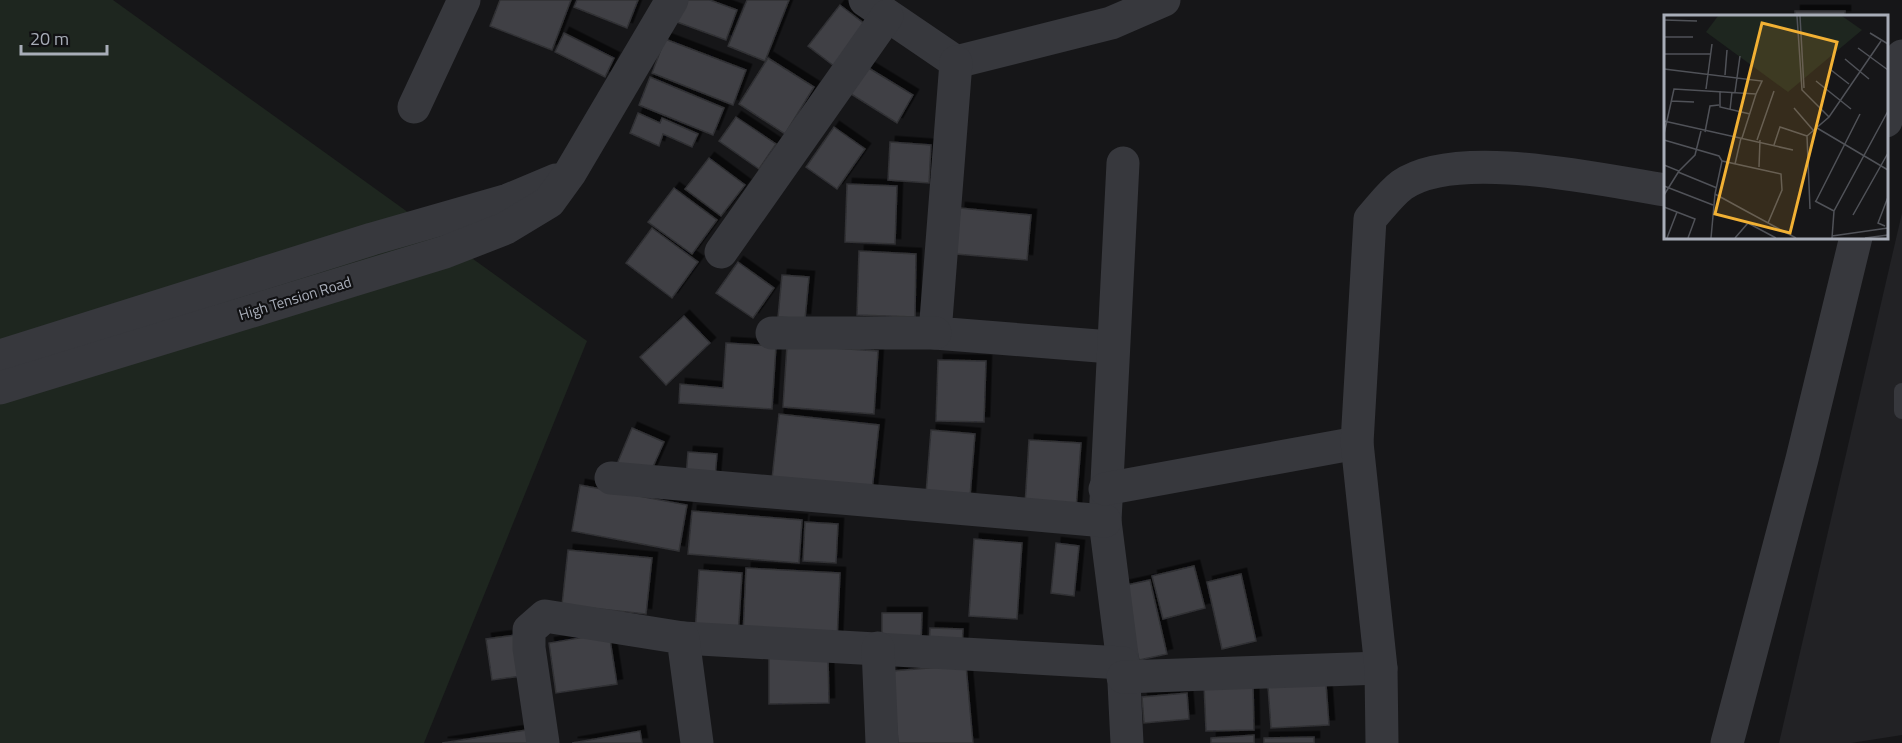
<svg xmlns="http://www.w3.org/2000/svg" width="1902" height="743" font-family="'Titillium Web',sans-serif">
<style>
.built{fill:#222225}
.green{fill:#1e261f}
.building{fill:#404145;stroke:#303034;stroke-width:1.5;filter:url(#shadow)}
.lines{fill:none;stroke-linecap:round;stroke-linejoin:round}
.service{stroke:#37383d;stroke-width:16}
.minor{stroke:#37383d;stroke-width:33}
.labels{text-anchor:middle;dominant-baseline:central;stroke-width:4.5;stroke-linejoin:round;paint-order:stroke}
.street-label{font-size:15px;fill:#a8adb8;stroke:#111113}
.inset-road{fill:none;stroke:#505258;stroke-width:1.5}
.view{fill:#f2b134;fill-opacity:0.15;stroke:#f2b134;stroke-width:3}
.inset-edge{fill:none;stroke:#a8adb8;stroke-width:3}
</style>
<defs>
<filter id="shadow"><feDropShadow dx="5.5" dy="-5.5" stdDeviation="0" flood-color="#0009"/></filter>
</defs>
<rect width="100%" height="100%" fill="#161618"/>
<polygon class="built" points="1902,213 1902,735 1851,743 1779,743"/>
<polygon class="green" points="0,0 113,0 587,341 424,743 0,743"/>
<g class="building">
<polygon points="500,0 571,0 552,50 490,26"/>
<polygon points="577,0 638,0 627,28 574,7"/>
<polygon points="685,0 710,0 737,10 726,40 677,22"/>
<polygon points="747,0 789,0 765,61 728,46"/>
<polygon points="840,5 866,25 834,66 808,46"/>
<rect x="1795" y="11" width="50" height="5"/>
<polygon points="564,33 614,58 605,77 555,52"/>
<polygon points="665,39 746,70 733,105 652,73"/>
<polygon points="768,58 814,87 785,134 739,104"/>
<polygon points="867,67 913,95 897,123 851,94"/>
<polygon points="650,77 724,108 713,135 639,105"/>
<polygon points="638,113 660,123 662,118 698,134 692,147 663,134 659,146 630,133"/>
<polygon points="736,117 776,144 759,169 719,141"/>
<polygon points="834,127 865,149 837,189 806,167"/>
<polygon points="890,142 931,145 929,183 888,180"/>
<polygon points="709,158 745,185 721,216 685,189"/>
<polygon points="847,184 897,186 895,244 845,242"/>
<polygon points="674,188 717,220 692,254 648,222"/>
<polygon points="960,208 1031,215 1027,260 956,254"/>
<polygon points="652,228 698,262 672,298 626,263"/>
<polygon points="859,251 916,254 915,317 857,315"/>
<polygon points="738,262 774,288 753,318 716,293"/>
<polygon points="782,275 809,277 805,319 778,317"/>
<polygon points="684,316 710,343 666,385 640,357"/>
<polygon points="726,343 776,346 772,409 679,403 680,384 723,388"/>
<polygon points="787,345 878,351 874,414 783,407"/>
<polygon points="938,360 986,361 984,422 936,421"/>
<polygon points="779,414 879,425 872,491 772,479"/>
<polygon points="632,428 664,442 648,478 617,464"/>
<polygon points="931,430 975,434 970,497 926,494"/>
<polygon points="1029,440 1081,443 1076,509 1025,505"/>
<polygon points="688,452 717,454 715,478 686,477"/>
<polygon points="580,485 687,505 679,551 572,531"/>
<polygon points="692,511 802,520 799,563 688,554"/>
<polygon points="805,522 838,524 836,563 803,561"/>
<polygon points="974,539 1022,543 1017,619 969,616"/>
<polygon points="1056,543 1079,546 1074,596 1051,593"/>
<polygon points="568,550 652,558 646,614 562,605"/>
<polygon points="1194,566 1205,608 1163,619 1152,576"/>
<polygon points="746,568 840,573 837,641 743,635"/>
<polygon points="699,570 742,573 738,637 695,634"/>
<polygon points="1241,574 1256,641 1222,649 1207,582"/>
<polygon points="1150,580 1167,654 1139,660 1122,586"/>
<polygon points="882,613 922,613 921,645 882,644"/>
<polygon points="930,628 963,629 962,649 929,647"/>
<polygon points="609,633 617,684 556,693 549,643"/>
<polygon points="515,635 522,676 492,680 486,639"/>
<polygon points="828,655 829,703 769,704 769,656"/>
<polygon points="966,665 973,743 898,743 892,671"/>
<polygon points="1253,683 1254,730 1206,731 1204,685"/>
<polygon points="1326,684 1329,725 1271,728 1268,687"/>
<polygon points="1187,693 1189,719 1144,723 1142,697"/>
<polygon points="526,730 528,743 442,743"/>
<polygon points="640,731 642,743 572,743"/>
<polygon points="1254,735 1254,743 1211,743 1211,738"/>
<polygon points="1314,737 1314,743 1264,743 1264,738"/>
</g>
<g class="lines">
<polyline class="service" points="1902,391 1902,411"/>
<g class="minor">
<polyline points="865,0 956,62 1111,23 1164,0"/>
<polyline points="956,62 935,333 1111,347"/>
<polyline points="414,107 464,0"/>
<polyline points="1886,121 1902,56"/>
<polyline points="1123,163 1105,521 1123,663 1127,743"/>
<polyline points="721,252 887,16"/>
<polyline points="772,333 935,333"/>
<polyline points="0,356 372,239 508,200 556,180"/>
<polyline points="0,388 445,252 506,228 549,202 570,173 672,0"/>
<polyline points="611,478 1105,521"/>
<polyline points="1105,489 1357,443"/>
<polyline points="683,638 1123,663"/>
<polyline points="878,648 882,743"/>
<polyline points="1123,677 1381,668"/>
<polyline points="543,743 529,648 529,630 545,616 683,638 697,743"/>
<path d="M1382,743L1381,668L1357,443L1370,219C1380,208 1390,194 1402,185C1456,147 1601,180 1665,190"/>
<polyline points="1727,743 1802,459 1856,237"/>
</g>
</g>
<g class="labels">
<g class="street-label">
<text transform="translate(295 298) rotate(-17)">High Tension Road</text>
</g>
</g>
<g transform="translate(1664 15)">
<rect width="224" height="224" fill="#161618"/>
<path d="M54,1H178L198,15L124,77L42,17Z" fill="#1e261f"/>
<path class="inset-road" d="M133,1L138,75L165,102M136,1L140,73M0,5L33,6M206,18L224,29M0,22H29M194,33L224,55M0,39H47M181,44L205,64M0,54L98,66L92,79L10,74L0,119M167,55L185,69M61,60L63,35M152,66L187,94M42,74L48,29M56,76V92L86,99M71,77L76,41M7,86L30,87M130,93L149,115M66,95L68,77M0,106L129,135M153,113L224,155M41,117L46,91L55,90M78,123L92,79M0,125L55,141L58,146M93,125L110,76M110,130L116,112L143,121M71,149L77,123M0,150L15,156L0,180M95,152L96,125M15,156L31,140L37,116M14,157L53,173M0,171L49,190M151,186L170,196M152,186L196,99M0,192L31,204L24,223M146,194L143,121L165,102L217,26M189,200L224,138M104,208L118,175L117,159L58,146L51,179L82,196L132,223M221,211L214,208L224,182M168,221L224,213M3,223L13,197M47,223L51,179M71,223L84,208L112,223M168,223L170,196L224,96M201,223L224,220"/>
<path class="view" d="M98,8L173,27L126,218L51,199Z"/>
<rect width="224" height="224" class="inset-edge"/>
</g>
<path d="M21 45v9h86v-9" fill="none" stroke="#a8adb8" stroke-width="3"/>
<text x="30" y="45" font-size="18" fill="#a8adb8" stroke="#111113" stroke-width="4.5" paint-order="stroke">20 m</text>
</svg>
